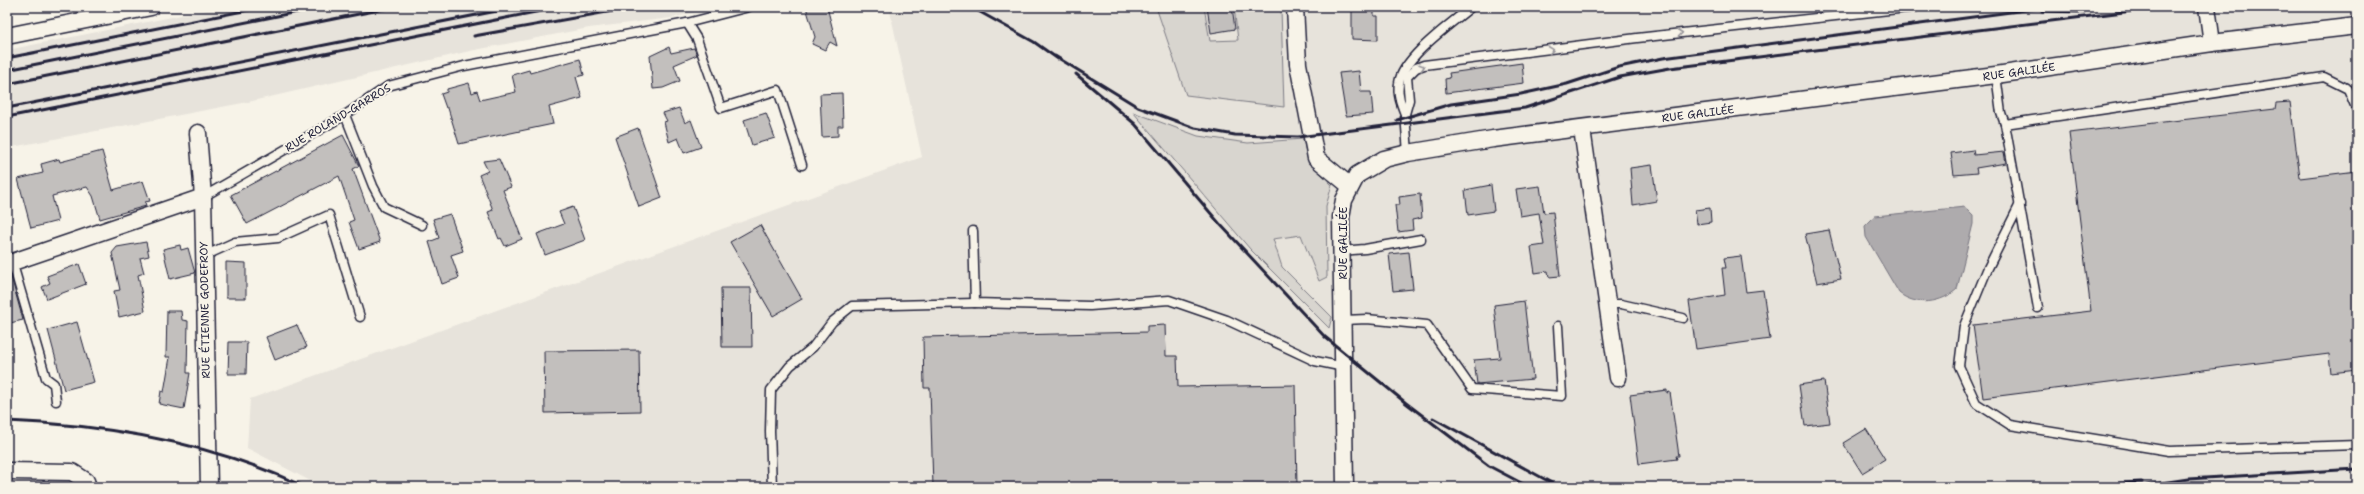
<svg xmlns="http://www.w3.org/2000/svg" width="2364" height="494" font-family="'Shantell Sans',sans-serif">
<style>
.built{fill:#e7e3db}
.green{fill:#d8d5cf;stroke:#7d7c85}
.water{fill:#aeabad;stroke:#76747f}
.building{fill:#c2bfbd;stroke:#22223b}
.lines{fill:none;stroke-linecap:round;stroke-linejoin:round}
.lane-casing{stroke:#22223b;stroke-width:11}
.street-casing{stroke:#22223b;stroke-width:19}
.lane{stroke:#f7f3e8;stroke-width:8}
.street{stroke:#f7f3e8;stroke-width:16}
.rail{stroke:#22223b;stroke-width:3}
.oneway{stroke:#97959a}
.labels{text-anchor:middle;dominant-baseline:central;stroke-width:4;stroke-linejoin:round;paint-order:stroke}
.street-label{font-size:11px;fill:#22223b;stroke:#f7f3e8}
</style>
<rect width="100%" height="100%" fill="#f7f3e8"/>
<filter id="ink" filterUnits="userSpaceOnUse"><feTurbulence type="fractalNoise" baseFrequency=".025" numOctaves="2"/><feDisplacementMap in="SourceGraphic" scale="8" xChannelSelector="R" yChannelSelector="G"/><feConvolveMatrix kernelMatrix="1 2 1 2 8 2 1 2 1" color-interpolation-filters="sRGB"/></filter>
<g filter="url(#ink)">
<g class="built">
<polygon points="222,7 717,7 671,18 589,28 470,51 248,102 7,148 7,50"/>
<polygon points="889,7 2357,7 2357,487 322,487 247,448 250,399 922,157"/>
</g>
<g class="green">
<polygon points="1156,7 1204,7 1210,41 1238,40 1234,7 1252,7 1254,11 1281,9 1284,107 1186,95"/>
<polygon points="1133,112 1198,136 1248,143 1303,139 1308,161 1332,185 1326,206 1327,277 1319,281 1301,235 1273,239 1282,267 1332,317 1329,328 1250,249"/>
</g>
<path class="water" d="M1965,207L1973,215V224L1957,289C1942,303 1916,307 1899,293L1866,237L1865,226L1875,216Z"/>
<g class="building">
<polygon points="806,7 827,7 837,46 830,42 825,50 812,44 815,37"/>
<polygon points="1207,7 1232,7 1235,29 1211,33"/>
<polygon points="1352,7 1374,7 1374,16 1378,16 1378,40 1352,39"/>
<polygon points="669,47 671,53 694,48 697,55 674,65 680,81 663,88 653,89 650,56"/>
<polygon points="580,59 584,75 576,77 582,98 549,107 553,124 459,144 448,108 446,108 441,94 447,92 447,89 469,83 472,93 477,91 480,100 516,92 512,75 529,70 530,73"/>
<polygon points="1522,63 1524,83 1446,93 1445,79 1450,78 1449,73"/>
<polygon points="1359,71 1361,92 1371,92 1373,114 1346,116 1339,73"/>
<polygon points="842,93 843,126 838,126 838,136 822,137 820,94"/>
<polygon points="2290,102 2300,178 2357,171 2357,370 2331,373 2329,354 1983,398 1973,325 2091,311 2069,133 2275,109 2276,103"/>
<polygon points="679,108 685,123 691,120 701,147 684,153 678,138 669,142 664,122 667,121 663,113"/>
<polygon points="766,113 775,138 752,145 744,120"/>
<polygon points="638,128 662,198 639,207 615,137"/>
<polygon points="343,135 359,166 353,169 380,242 359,249 349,222 354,220 339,176 247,224 231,195"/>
<polygon points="1973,150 1974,155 2004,152 2006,163 1976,168 1977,173 1954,175 1951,153"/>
<polygon points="102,151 113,190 143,181 150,201 145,202 146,206 100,219 93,196 87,187 52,196 58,221 31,228 18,179 43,173 41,164 59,159 60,162"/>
<polygon points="499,159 511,187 503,190 522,239 505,246 501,238 499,239 488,212 493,210 479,175 488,171 483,161"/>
<polygon points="1652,165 1657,201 1633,205 1630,168"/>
<polygon points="1491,185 1494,211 1468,215 1465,190"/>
<polygon points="1540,186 1544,213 1553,212 1560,276 1549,277 1548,271 1535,273 1531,247 1544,245 1539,213 1520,216 1516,189"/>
<polygon points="1420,194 1422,218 1412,220 1413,230 1398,232 1395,205 1400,205 1399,197"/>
<polygon points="573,207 585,240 545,255 537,234 564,224 559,212"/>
<polygon points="1710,208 1711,222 1697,224 1695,210"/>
<polygon points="450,214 463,251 451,255 459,278 442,284 429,242 439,238 433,219"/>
<polygon points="760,225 802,299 773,316 730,242"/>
<polygon points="1829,230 1841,279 1817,283 1805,234"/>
<polygon points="146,242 149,256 140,258 144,273 138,275 145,311 119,317 114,291 120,290 112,253 117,247"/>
<polygon points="180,245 181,250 188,248 195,273 170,279 163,249"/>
<polygon points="1409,252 1413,289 1393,291 1389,254"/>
<polygon points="1741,256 1746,292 1763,290 1770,339 1696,349 1689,301 1725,295 1722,268 1726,268 1724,258"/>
<polygon points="226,262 246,263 246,298 226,298"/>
<polygon points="79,264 86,284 47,299 42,287 50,283 47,276"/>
<polygon points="7,273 10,273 23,320 10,323 7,312"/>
<polygon points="721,288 751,288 752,347 722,347"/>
<polygon points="1524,301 1533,379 1477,384 1474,360 1500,358 1494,305"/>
<polygon points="167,311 181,311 182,320 188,321 187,373 190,373 184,409 159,404 161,391 164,392 170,357 166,357"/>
<polygon points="77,322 94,382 64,390 48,330"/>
<polygon points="297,325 307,347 275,360 266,337"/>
<polygon points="1165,325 1166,356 1177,356 1178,387 1295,385 1297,487 933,487 930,388 924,388 923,337 1147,332 1147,326"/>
<polygon points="229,342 247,342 246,374 228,374"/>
<polygon points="639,350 640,411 545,413 544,351"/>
<polygon points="1824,381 1830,423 1805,426 1799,385"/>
<polygon points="1667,390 1667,393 1670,392 1679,456 1676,456 1677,459 1639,464 1630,395"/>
<polygon points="1866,429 1885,459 1862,473 1843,443"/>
</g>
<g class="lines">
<g class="lane-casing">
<g id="lane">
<polyline points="749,7 687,23 697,39 721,108 778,90 802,165"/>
<polyline points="1996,75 2001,113 2005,124 2324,77 2348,89 2357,110"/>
<path d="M1405,114C1401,104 1397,94 1399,83C1402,58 1452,23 1471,7"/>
<polyline points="345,115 373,186 384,207 422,225"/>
<polyline points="2005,124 2038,308"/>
<polyline points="1408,153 1405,114 1409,100 1407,77 1416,68 1424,65 1637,38 1916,7"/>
<polyline points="203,197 345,115 388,86 464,66 687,23"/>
<polyline points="2020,204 1987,270 1964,326 1959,366 1976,403 2010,425 2169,451 2357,445"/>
<polyline points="973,231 975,303 1090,306 1169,300 1227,320 1315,361 1344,367"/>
<polyline points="1341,251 1365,249 1421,239"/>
<polyline points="204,256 235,242 278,238 329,215 360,317"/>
<polyline points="12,261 46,378 54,384 56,401"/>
<polyline points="1607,304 1621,304 1683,318"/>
<polyline points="1344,320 1367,319 1427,325 1472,389 1562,396 1558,326"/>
<polyline points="772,487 770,431 771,390 790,366 813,347 832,322 852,306 975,303"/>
</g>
</g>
<g class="street-casing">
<g id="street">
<polyline points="1295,7 1298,64 1316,158 1350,186"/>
<polyline points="2207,7 2212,43"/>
<polyline points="7,36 151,7"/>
<polyline points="1582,129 1618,378"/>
<polyline points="198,133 203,197 209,487"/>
<polyline points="7,264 203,197"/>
<polyline points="7,471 72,472 86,481 88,487"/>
<polyline points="1345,487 1341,217 1344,200 1357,175 1384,159 1408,153 1493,139 1996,75 2212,43 2357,26"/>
</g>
</g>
<use href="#lane" class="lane"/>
<use href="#street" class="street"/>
<g class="rail">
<polyline points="971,7 1034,42 1058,59"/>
<polyline points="2042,11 2084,12"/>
<polyline points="474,36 635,7"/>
<polyline points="1055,56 1138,107 1195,128 1235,135 1298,137 1525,108 1620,77 1670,68 2156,8"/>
<polyline points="7,58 264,7"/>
<polyline points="7,70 322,7"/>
<polyline points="1076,74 1135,124 1219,223 1325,337 1406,403 1489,466 1529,487"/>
<polyline points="7,84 394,7"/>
<polyline points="7,108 517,7"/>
<polyline points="7,117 561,7"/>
<polyline points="1397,120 1451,104 1521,94 1567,84 1619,67 1663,58 2048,7"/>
<polyline points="1433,418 1559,487"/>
<path d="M7,421C108,425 213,443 305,487"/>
<polyline points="2062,487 2142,482"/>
<polyline points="2135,487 2188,479 2357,469"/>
</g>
</g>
<defs><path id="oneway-chevron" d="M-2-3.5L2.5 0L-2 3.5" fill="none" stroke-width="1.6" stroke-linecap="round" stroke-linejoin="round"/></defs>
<g class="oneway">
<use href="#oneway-chevron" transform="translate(1680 33) rotate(-7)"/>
<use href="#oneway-chevron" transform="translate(1551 50) rotate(-8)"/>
<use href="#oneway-chevron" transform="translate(1422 67) rotate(-17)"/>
</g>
</g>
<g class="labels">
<g class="street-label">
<text transform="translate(2019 72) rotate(-8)">RUE GALILÉE</text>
<text transform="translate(1698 114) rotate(-7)">RUE GALILÉE</text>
<text transform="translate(338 118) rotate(-31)">RUE ROLAND-GARROS</text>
<text transform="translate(1343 243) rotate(-90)">RUE GALILÉE</text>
<text transform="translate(205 310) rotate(-91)">RUE ÉTIENNE GODEFROY</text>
</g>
</g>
<rect width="2364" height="494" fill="none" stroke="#f7f3e8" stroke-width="24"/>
<rect x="12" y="12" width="2340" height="470" fill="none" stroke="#22223b" stroke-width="1.5" filter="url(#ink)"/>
</svg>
